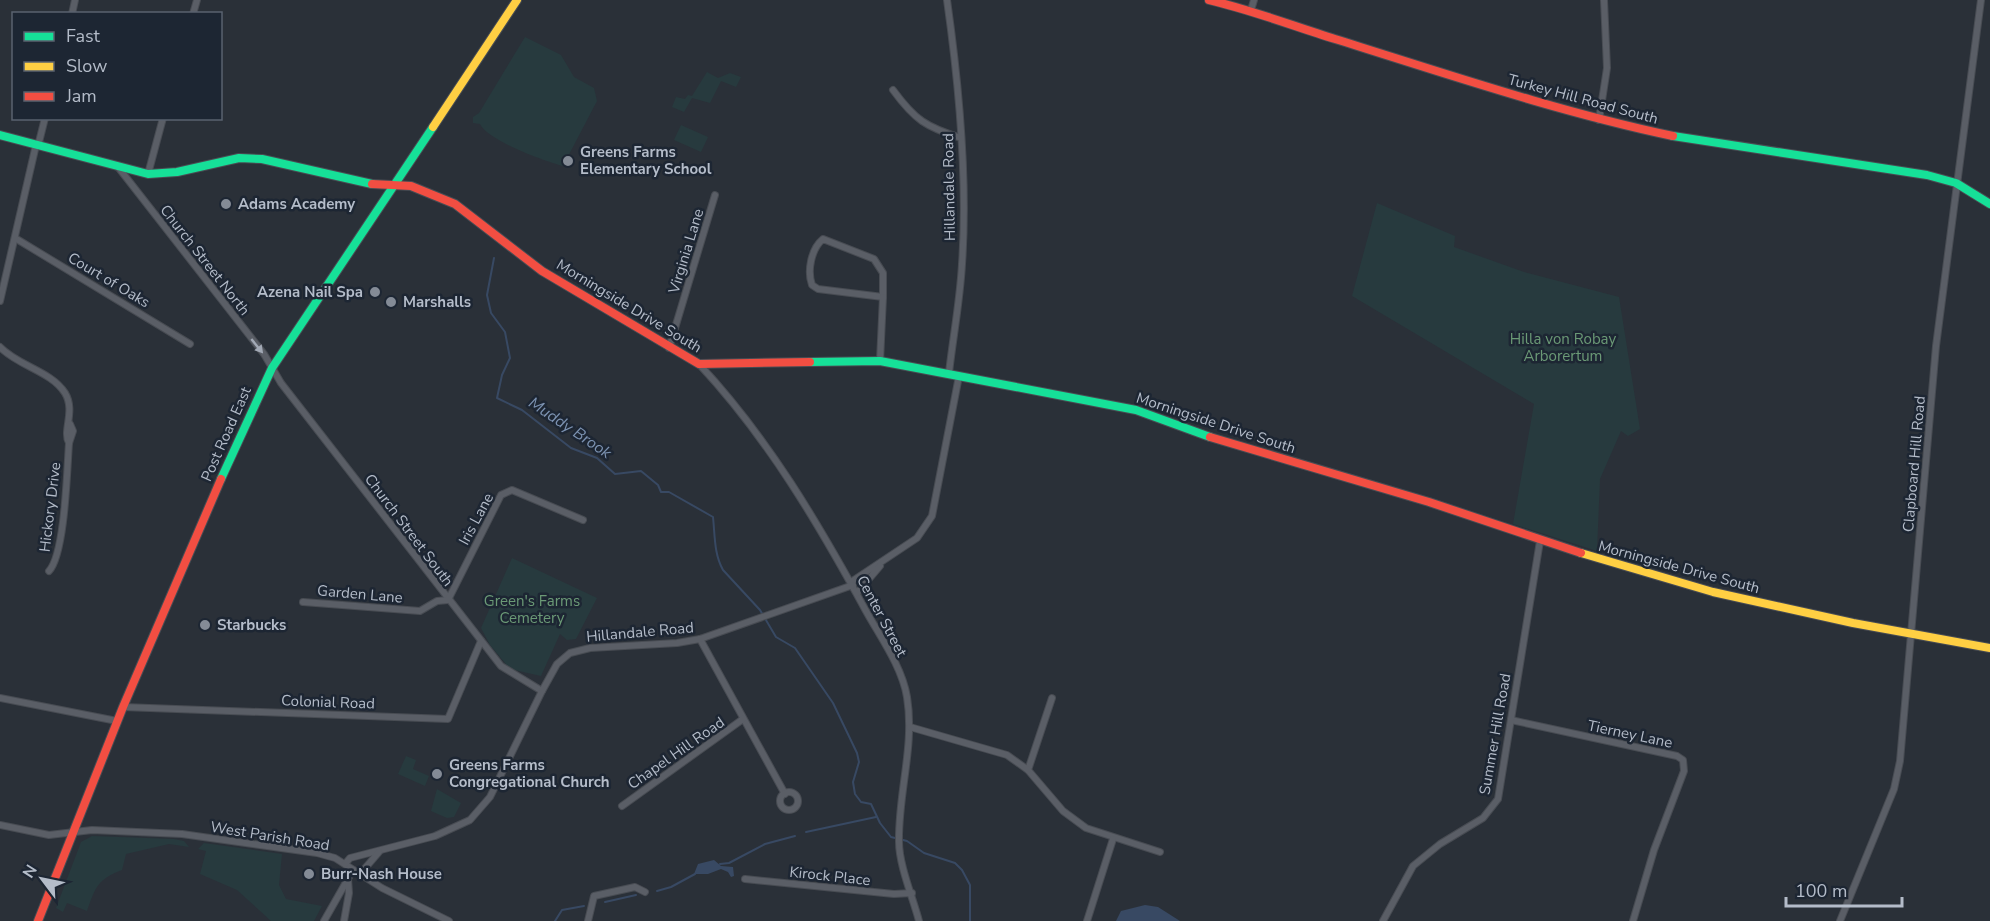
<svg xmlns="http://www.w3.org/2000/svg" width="1990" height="921" font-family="'Nunito Sans',sans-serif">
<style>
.green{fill:#273a3e}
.water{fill:#384963}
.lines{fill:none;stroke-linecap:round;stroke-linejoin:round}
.stream{stroke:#384963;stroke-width:2}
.street-casing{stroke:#484c53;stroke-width:8}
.fast-casing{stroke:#484c53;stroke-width:10}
.slow-casing{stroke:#484c53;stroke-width:10}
.jam-casing{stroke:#484c53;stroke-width:10}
.street{stroke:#5a5e66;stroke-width:6}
.fast{stroke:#16e098;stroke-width:8}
.slow{stroke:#ffcf43;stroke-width:8}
.jam{stroke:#f24e42;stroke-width:8}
.oneway{fill:#a2a9b5}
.poi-dot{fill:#848b96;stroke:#1d2633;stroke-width:2}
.labels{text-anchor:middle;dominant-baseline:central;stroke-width:5;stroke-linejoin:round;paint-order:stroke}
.street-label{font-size:15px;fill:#b4bcc9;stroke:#1d2633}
.poi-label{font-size:15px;font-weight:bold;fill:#b4bcc9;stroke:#1d2633;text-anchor:start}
.park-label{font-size:15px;fill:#6b9a76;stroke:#1d2633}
.water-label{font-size:16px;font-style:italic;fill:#7c92b1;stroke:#1d2633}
</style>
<rect width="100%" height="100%" fill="#2a3038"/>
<g class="green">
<path d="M525,37L561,55L574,77L594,88L597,101L563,166C545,161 488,141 480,124L473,123V117L479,113Z"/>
<polygon points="707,72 718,78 730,73 741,77 736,87 721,81 710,103 692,98 684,112 672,107 676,97 685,99 688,95 692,96"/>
<polygon points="681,125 708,137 701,152 674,140"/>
<polygon points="1377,203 1455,236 1454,247 1524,272 1619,297 1640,429 1628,436 1621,431 1600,479 1597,551 1513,524 1534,404 1352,296"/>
<polygon points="512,558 597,598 576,639 567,640 560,634 541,676 510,669 490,645 481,628"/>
<polygon points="406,756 416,760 413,769 429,776 425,786 398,774"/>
<polygon points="437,789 461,803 454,817 447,818 431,811"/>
<path d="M92,836L174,839L184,841L189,847L169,844L126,854L122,870C97,880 96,886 87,911L67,903L63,912L56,908L81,842Z"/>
<polygon points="204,843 282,854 279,885 286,899 322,906 314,921 271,921 237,890 200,874 206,851 198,849"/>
</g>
<g class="water">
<polygon points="714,860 721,866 733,867 734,876 731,877 728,872 721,869 708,874 694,874 698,864"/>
<polygon points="1145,905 1158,907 1180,921 1116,921 1121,911"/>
</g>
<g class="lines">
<g class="stream">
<path d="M494,258L487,295L491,313L505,332L510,358L502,375L497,398L522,410L571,448L597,458L615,474L641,471L658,485L661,492H669L713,517C715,536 714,554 723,570L760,610L776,637L795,648L833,703L857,753L859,762L853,782L855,794L861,802L871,804L880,823L891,837L907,841L924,853L955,863L962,870L970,885V921"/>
<polyline points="806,832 876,817"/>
<polyline points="720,864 729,863 765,844 795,836"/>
<polyline points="657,891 671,887 695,874"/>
<polyline points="605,902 636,895"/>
<polyline points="555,921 562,910 584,906"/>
</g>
<g class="street-casing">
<g id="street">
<path d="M947,0C959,85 968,179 962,264C960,301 953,337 949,373"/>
<polyline points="1251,10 1254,0"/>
<polyline points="72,14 75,0"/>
<polyline points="193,14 197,0"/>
<path d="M893,90C915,120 926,127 961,138"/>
<polyline points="1599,120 1607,68 1604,0"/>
<polyline points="38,146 45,118"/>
<polyline points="118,167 264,354 281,383 501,666 542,691"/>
<polyline points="148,174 163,118"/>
<polyline points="15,238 190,344"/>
<path d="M823,239L874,259L883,273V297L818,289L812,285C807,271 811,249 823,239Z"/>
<polyline points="0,301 36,145"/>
<path d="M0,347C18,366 51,371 65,393C76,411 62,431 69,443"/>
<polyline points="669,348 715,195"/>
<polyline points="880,361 883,297"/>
<path d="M699,364C768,438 818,523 866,611C881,638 902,667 907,697C915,746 898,793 899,842C899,865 913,898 919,921"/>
<path d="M49,571C65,554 67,470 69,443L73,431L70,424"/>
<polyline points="851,582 917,538 932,516 959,376"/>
<polyline points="857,593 880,566"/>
<polyline points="303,602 420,611 437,601 448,600 501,495 512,490 583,520"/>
<polyline points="700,639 785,794"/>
<polyline points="0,698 117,721"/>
<polyline points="1052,698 1028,770 1063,811 1086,828 1160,852"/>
<polyline points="123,707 448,719 481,641"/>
<polyline points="1511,720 1677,756 1683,760 1684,771 1654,850 1633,921"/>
<polyline points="910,727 1007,755 1028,770"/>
<circle cx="789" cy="801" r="9"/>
<polyline points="622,806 743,719"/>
<polyline points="0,825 49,835 92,830 182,834 317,853 335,858 382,888 449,921"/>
<polyline points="345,864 350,858 435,836 470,820 490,797 542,691 557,664 570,653 590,648 677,643 700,639 853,585"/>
<polyline points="360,874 379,852"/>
<polyline points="745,879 894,894 912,893"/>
<polyline points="324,921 353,870"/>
<polyline points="344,921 349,893 348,879"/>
<polyline points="588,921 594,896 635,887 645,892"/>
<polyline points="1087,921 1113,839"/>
<polyline points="1383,921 1413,866 1440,844 1483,818 1498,799 1540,541"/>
<polyline points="1840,921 1894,789 1900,761 1936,346 1981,0"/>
</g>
</g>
<g class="fast-casing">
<g id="fast">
<polyline points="0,135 148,174 177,172 239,158 262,159 372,184"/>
<polyline points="1673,136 1927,175 1956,183 1990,204"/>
<polyline points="810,362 880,361 1136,410 1210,437"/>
<polyline points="221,479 272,368 433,127"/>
</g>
</g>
<g class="slow-casing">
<g id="slow">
<polyline points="433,127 517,0"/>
<polyline points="1581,553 1713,592 1853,623 1990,648"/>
</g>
</g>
<g class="jam-casing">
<g id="jam">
<path d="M1209,0C1252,10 1293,26 1335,39C1447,74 1559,112 1673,136"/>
<polyline points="372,184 411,186 455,204 542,271 699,364 810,362"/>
<polyline points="1210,437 1429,502 1581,553"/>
<polyline points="38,921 123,707 221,479"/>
</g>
</g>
<use href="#street" class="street"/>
<use href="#fast" class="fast"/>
<use href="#slow" class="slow"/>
<use href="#jam" class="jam"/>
</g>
<defs><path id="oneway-solid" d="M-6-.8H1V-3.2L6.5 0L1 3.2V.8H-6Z" transform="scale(1.5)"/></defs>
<use class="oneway" href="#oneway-solid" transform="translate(257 346) rotate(51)"/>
<g class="poi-dot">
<circle cx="568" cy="161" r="6"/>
<circle cx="226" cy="204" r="6"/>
<circle cx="375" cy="292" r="6"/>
<circle cx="391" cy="302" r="6"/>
<circle cx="205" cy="625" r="6"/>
<circle cx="437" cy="774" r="6"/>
<circle cx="309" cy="874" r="6"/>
</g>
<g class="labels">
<g class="street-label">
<text transform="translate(1583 99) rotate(15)">Turkey Hill Road South</text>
<text transform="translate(949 187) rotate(-91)">Hillandale Road</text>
<text transform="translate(686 251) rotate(-73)">Virginia Lane</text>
<text transform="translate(205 260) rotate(52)">Church Street North</text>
<text transform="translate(109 280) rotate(31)">Court of Oaks</text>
<text transform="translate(629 306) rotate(31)">Morningside Drive South</text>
<text transform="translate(1216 423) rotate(18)">Morningside Drive South</text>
<text transform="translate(226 434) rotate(-66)">Post Road East</text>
<text transform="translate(1914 464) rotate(-85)">Clapboard Hill Road</text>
<text transform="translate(50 507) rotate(-83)">Hickory Drive</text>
<text transform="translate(476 519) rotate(-62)">Iris Lane</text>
<text transform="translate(409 530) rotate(53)">Church Street South</text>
<text transform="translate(1679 567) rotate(15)">Morningside Drive South</text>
<text transform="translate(360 594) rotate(5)">Garden Lane</text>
<text transform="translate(882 616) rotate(62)">Center Street</text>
<text transform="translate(640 632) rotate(-5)">Hillandale Road</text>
<text transform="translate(328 702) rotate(2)">Colonial Road</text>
<text transform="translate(1495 734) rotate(-80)">Summer Hill Road</text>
<text transform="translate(1630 734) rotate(12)">Tierney Lane</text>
<text transform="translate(676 753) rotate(-35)">Chapel Hill Road</text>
<text transform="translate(270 836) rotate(9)">West Parish Road</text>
<text transform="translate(830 876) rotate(6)">Kirock Place</text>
</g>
<g class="poi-label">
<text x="580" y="152">Greens Farms<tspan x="580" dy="17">Elementary School</tspan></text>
<text x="238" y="204">Adams Academy</text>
<text x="363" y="292" text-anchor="end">Azena Nail Spa</text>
<text x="403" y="302">Marshalls</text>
<text x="217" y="625">Starbucks</text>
<text x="449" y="765">Greens Farms<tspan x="449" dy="17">Congregational Church</tspan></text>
<text x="321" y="874">Burr-Nash House</text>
</g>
<g class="park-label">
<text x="1563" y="339">Hilla von Robay<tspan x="1563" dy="17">Arborertum</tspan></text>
<text x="532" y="601">Green's Farms<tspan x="532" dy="17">Cemetery</tspan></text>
</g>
<g class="water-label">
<text transform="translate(570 428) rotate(34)">Muddy Brook</text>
</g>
</g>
<rect x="12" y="12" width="210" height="108" fill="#1d2633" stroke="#59626f" stroke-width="1.5"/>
<rect x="24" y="32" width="30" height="9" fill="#16e098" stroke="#59626f" stroke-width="1.5"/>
<text x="66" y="42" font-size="18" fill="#b4bcc9">Fast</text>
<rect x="24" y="62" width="30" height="9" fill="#ffcf43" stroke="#59626f" stroke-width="1.5"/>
<text x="66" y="72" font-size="18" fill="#b4bcc9">Slow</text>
<rect x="24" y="92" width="30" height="9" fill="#f24e42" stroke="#59626f" stroke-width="1.5"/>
<text x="66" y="102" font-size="18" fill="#b4bcc9">Jam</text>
<g transform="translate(42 879) rotate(302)" stroke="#1d2633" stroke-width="4.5" paint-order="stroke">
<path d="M0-4.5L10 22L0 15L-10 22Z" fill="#b4bcc9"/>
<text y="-9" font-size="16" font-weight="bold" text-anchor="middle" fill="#b4bcc9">N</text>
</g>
<path d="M1786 897v9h116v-9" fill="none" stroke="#b4bcc9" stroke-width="3"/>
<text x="1795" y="897" font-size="18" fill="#b4bcc9" stroke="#1d2633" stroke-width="4.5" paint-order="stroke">100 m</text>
</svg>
